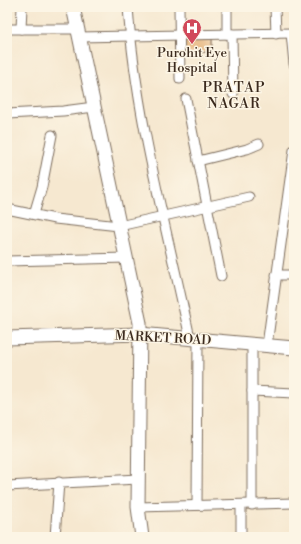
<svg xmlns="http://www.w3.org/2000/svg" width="301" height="544" font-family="'Libre Bodoni',serif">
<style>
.building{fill:#e4ad72}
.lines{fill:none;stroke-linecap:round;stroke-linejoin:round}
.street-casing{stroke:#7c6c5c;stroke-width:11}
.secondary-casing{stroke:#7c6c5c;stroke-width:15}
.street{stroke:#fff;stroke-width:9}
.secondary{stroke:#fff;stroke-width:13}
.labels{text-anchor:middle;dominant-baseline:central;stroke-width:3;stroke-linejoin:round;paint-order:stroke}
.poi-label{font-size:13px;fill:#3b2a1e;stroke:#fcf5e5}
.street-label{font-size:13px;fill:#3b2a1e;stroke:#fcf5e5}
.neighbourhood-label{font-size:14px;letter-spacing:1px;fill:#3b2a1e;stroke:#fcf5e5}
</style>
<rect width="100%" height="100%" fill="#fcf5e5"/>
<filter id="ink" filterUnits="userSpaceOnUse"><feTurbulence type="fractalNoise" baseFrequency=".025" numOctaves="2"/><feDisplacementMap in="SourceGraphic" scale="8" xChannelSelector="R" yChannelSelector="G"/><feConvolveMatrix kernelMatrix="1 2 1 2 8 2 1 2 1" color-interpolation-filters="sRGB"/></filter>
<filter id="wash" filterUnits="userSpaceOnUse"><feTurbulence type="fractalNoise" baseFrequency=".012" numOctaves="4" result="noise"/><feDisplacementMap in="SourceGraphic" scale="16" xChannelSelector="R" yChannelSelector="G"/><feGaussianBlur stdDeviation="0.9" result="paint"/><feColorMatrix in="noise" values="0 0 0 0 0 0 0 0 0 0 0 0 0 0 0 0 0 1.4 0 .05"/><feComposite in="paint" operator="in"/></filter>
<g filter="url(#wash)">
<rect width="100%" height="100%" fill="#f6e8d0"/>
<g id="blocks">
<polygon class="building" points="212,38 212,52 184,53 184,39"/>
</g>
</g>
<g filter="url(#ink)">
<use href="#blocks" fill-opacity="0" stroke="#7c6c5c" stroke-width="1"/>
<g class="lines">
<g class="street-casing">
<g id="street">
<path d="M128,7C136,119 167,229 190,338"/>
<polyline points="179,7 180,79"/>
<polyline points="275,7 276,34"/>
<polyline points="7,29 78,29"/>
<polyline points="21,29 22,7"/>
<polyline points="291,33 294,64"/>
<polyline points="227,34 227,7"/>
<polyline points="232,34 233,94"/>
<polyline points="79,37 294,33"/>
<polyline points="186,99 221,276"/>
<polyline points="7,114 63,111 94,107"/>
<polyline points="198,161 247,149 259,144"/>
<polyline points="7,209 55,219 119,226 249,197"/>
<polyline points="34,214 42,187 52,135"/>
<polyline points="7,261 126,258"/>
<polyline points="276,275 294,275"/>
<polyline points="252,343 252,505"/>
<polyline points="267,345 294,150"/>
<polyline points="252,391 294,393"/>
<polyline points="7,486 138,479"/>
<polyline points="197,505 198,339"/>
<polyline points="241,505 241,537"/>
<polyline points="138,507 294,503"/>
<polyline points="55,537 59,482"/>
</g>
</g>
<g class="secondary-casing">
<g id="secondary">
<polyline points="73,7 140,323 138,507 142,537"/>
<polyline points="7,338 140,334 294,348"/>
</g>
</g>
<use href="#street" class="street"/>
<use href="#secondary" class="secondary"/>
</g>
</g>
<defs>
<g id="hospital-pin" transform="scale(1)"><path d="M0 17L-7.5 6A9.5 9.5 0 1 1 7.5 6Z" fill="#d1495b" stroke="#fcf5e5"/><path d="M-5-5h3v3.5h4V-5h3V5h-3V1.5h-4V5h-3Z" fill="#fff"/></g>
</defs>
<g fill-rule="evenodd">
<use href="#hospital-pin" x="192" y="28"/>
</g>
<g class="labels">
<g class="poi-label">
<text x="192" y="53">Purohit Eye<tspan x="192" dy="15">Hospital</tspan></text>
</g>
<g class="street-label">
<text transform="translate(163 338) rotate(3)">MARKET ROAD</text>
</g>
<g class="neighbourhood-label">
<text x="234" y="88">PRATAP<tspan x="234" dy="16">NAGAR</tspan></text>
</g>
</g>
<rect width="301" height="544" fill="none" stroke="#fcf5e5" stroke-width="24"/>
</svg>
